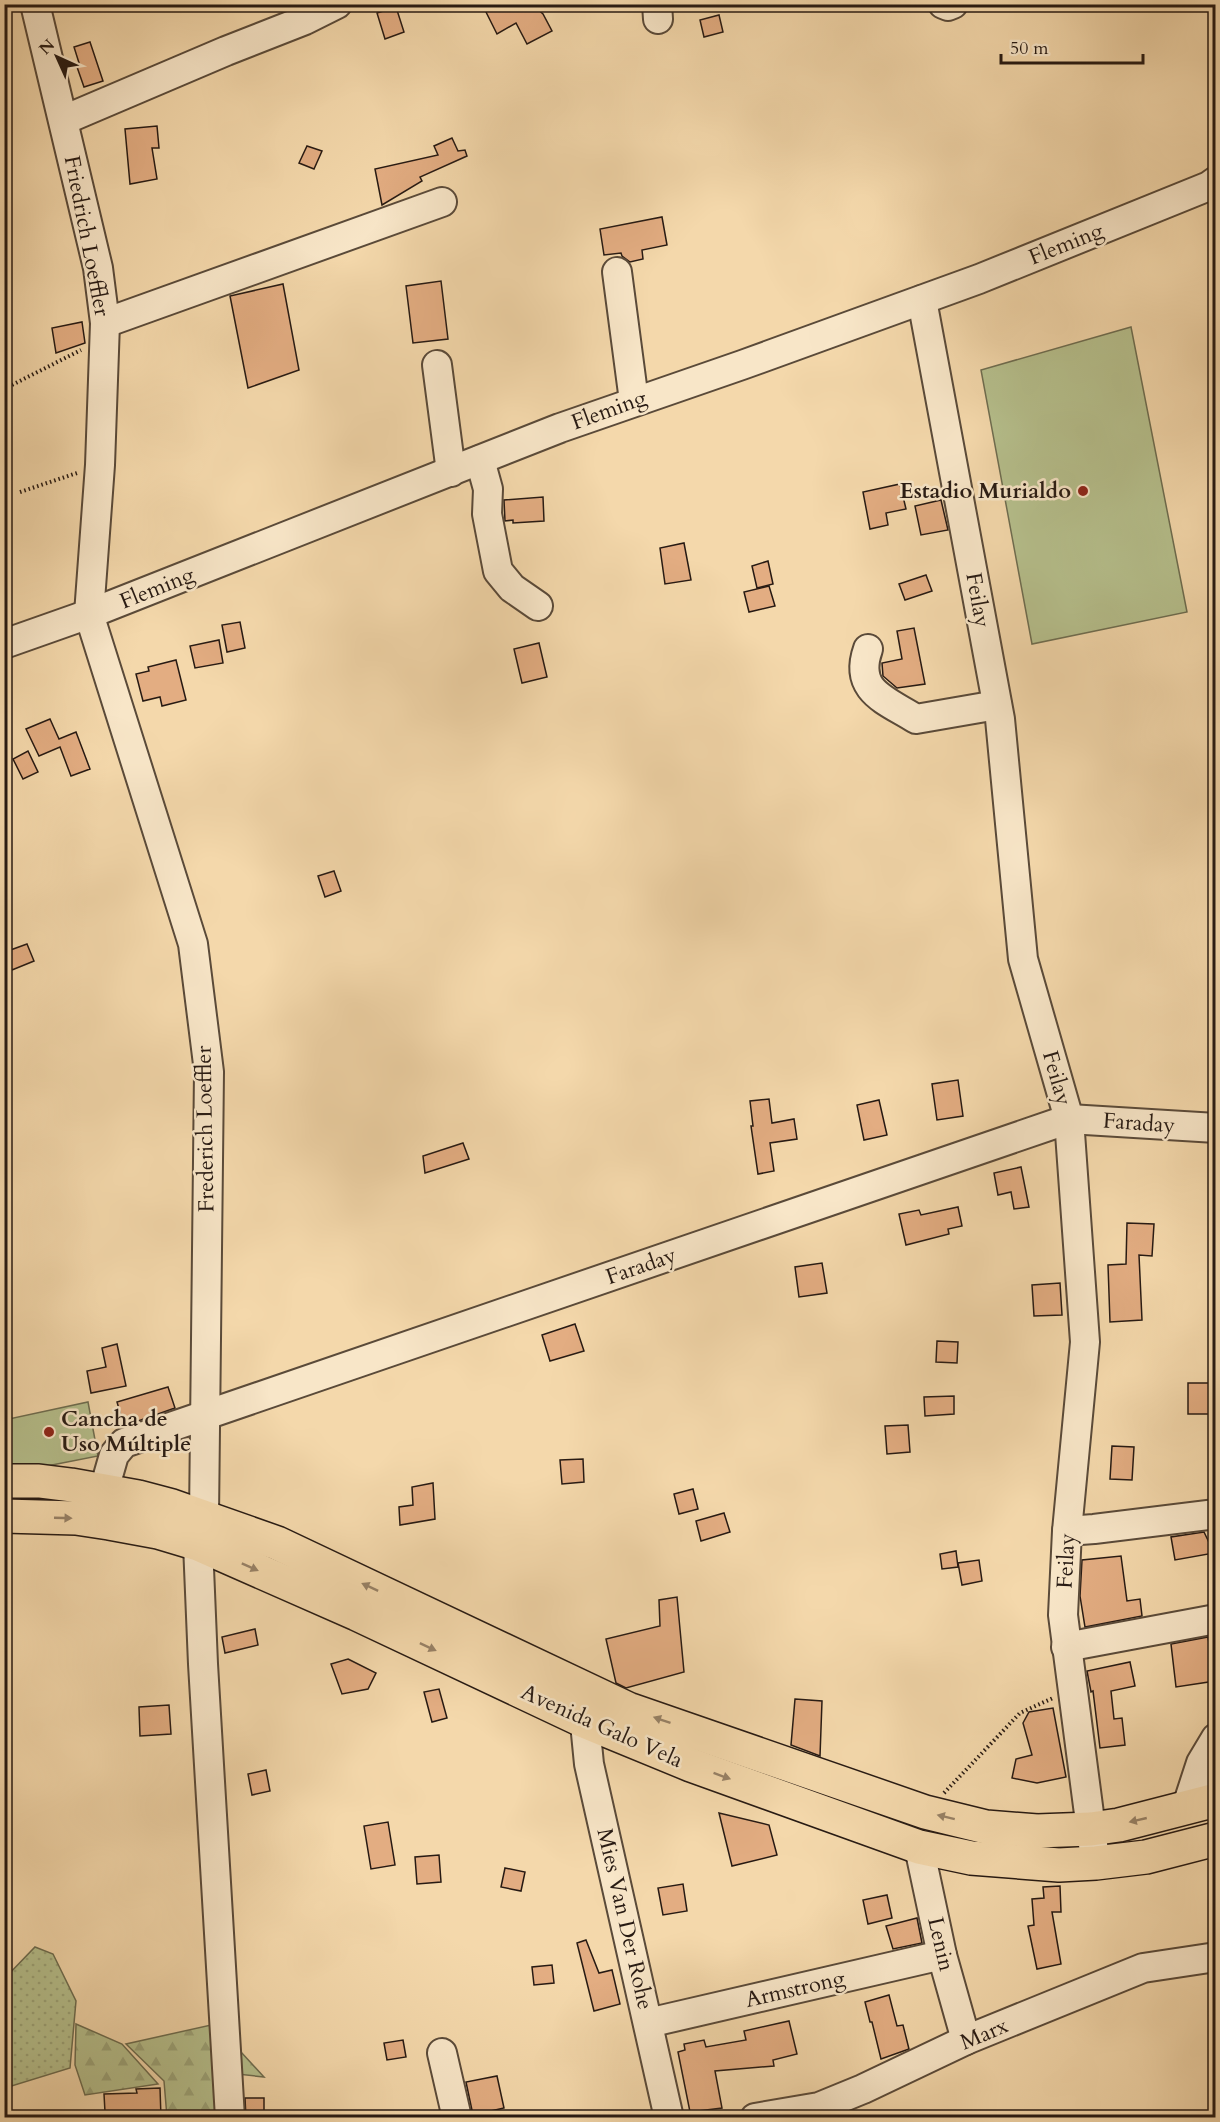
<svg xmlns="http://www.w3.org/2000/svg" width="1220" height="2122" font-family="Cardo,serif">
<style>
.grass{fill:url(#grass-dots);stroke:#6e6d50;stroke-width:1.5}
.forest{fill:url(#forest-firs);stroke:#6e6d50;stroke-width:1.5}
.pitch{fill:#b6c08d;stroke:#6e6d50;stroke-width:1.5}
.building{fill:#e3ad82;stroke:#271a13;stroke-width:1.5}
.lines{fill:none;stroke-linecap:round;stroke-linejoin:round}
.minor-casing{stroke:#5a4a39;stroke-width:32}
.major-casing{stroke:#271a13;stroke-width:36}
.path{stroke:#271a13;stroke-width:4;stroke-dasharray:1.5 3;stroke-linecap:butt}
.minor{stroke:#f8e6c8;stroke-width:28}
.major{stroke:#f4d8ab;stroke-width:33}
.oneway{fill:#988267}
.poi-dot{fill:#8f2418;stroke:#f8e6c8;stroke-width:2}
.labels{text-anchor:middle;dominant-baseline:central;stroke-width:5;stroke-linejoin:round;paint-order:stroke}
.street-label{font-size:22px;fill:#271a13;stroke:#f8e6c8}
.poi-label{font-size:22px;font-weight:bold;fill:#271a13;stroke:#f8e6c8;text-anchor:end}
</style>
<defs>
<pattern id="grass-dots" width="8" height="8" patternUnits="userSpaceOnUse" patternTransform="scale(1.5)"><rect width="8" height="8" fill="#b6c08d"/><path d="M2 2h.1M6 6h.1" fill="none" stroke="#9ca479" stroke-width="1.8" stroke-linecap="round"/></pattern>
<pattern id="forest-firs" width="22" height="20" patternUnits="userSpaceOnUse" patternTransform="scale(1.5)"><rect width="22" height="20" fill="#b6c08d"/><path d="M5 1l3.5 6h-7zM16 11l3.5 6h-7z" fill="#9ca479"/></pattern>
</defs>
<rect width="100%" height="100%" fill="#f4d8ab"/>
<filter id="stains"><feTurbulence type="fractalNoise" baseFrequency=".00333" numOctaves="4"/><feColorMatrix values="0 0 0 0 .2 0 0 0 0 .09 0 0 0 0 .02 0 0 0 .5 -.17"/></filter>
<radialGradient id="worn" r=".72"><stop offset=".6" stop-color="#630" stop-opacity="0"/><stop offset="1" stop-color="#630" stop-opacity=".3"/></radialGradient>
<polygon class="grass" points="35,1947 53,1954 76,2001 70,2068 5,2088 5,1978"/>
<g class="forest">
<polygon points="76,2024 122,2044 158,2084 85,2095 75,2065"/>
<polygon points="211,2025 241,2052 264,2077 228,2073 229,2117 167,2117 164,2081 126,2044"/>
</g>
<g class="pitch">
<polygon points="1131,327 1187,612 1032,644 981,370"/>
<polygon points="88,1402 98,1456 11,1473 5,1445 4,1420"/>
</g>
<g class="building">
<polygon points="482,4 532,4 543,14 552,31 527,44 516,23 497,34"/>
<polygon points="396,7 404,32 385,39 377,13"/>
<polygon points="719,15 723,32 704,37 700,20"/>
<polygon points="90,42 103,81 84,87 77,67 80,66 74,47"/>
<polygon points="157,126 159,148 152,148 157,179 130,184 125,129"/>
<polygon points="452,138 458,151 465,150 467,156 420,177 422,181 382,205 375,169 438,155 434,146"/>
<polygon points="307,146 322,151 314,169 299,163"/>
<polygon points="662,217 667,245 642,250 643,259 630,262 622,256 621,253 604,255 600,229"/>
<polygon points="441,281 448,339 413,343 406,286"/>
<polygon points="283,284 299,370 248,388 230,296"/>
<polygon points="82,322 85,343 56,353 52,328"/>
<polygon points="900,484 906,509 886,513 888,525 870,529 863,492"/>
<polygon points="543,497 544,521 513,523 513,520 505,521 504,500"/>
<polygon points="941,500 948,530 921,535 915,506"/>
<polygon points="684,543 691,580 665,584 660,548"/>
<polygon points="768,561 773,584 757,588 752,566"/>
<polygon points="926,575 932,591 905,600 899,584"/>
<polygon points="769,586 775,606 749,612 744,592"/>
<polygon points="240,622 245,648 227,652 222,625"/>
<polygon points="914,628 925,684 897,688 883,676 882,663 902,659 897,631"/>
<polygon points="219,640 223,663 195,668 190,646"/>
<polygon points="539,643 547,677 522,683 514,649"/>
<polygon points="176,660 186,700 162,706 160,697 143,701 136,674 149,671 148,667"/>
<polygon points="50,719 59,739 76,732 90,769 71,776 60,747 39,756 26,729"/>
<polygon points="28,751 38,772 23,779 13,759"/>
<polygon points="334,871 341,891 325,897 318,876"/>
<polygon points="27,944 34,961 12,970 5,952"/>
<polygon points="958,1080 963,1116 937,1120 932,1084"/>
<polygon points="769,1099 772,1123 794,1119 797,1139 770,1143 774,1171 758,1174 751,1126 753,1126 750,1101"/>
<polygon points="879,1100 887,1135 864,1140 857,1105"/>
<polygon points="463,1143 469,1159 425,1173 423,1156"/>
<polygon points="1021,1167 1029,1207 1014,1209 1011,1192 998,1195 994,1173"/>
<polygon points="958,1207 962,1226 948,1229 949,1234 906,1245 899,1214 919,1210 921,1215"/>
<polygon points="1127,1223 1154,1224 1152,1256 1139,1255 1142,1320 1110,1322 1108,1265 1126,1264"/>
<polygon points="822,1263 827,1293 799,1297 795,1267"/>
<polygon points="1060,1283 1062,1315 1034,1316 1032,1285"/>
<polygon points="575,1324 584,1351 550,1361 542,1335"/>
<polygon points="937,1341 958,1342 957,1363 936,1362"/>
<polygon points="117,1344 126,1386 91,1393 87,1371 106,1367 102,1348"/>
<rect x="1188" y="1383" width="27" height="31"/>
<polygon points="168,1387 175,1408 124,1426 117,1402"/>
<polygon points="954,1396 954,1414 925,1416 924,1397"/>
<polygon points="908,1425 910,1452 887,1454 885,1426"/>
<polygon points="1112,1446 1134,1447 1132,1480 1110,1479"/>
<polygon points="583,1459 584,1482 562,1484 560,1460"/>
<polygon points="433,1483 435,1519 400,1525 399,1507 413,1505 412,1487"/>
<polygon points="693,1489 698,1509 679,1514 674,1494"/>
<polygon points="724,1513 730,1532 701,1541 696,1521"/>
<polygon points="1204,1532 1214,1553 1175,1560 1171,1537"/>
<polygon points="956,1551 958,1567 942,1569 940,1554"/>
<polygon points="1121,1556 1127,1601 1140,1599 1142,1616 1085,1627 1080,1596 1082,1560"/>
<polygon points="979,1560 982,1581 962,1585 958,1563"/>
<polygon points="677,1597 684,1672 626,1688 616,1683 606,1639 660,1626 659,1600"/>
<polygon points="255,1629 258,1645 225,1653 222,1637"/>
<polygon points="1208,1637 1215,1681 1176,1687 1171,1644"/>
<polygon points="348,1659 376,1673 368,1689 342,1694 331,1664"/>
<polygon points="1130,1662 1135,1686 1111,1691 1114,1719 1122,1718 1125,1745 1100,1748 1093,1691 1091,1692 1087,1671"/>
<polygon points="439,1689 447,1718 432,1722 424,1692"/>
<polygon points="795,1699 822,1701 820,1756 791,1745"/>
<polygon points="169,1705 171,1734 140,1736 139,1707"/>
<polygon points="1053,1708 1066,1777 1037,1783 1012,1778 1016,1759 1032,1755 1023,1723 1029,1712"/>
<polygon points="266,1770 270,1791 252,1795 248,1774"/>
<polygon points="719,1813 769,1825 777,1855 732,1866"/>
<polygon points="388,1822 395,1865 371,1869 364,1826"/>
<polygon points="439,1855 441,1882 417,1884 415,1857"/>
<polygon points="505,1868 525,1872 521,1891 501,1887"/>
<polygon points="683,1884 687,1911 663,1915 658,1888"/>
<polygon points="1060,1886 1061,1912 1052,1912 1061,1964 1037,1969 1028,1926 1034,1925 1032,1899 1044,1898 1043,1887"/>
<polygon points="887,1895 892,1918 868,1924 863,1900"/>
<polygon points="917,1918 922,1943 893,1949 886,1926"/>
<polygon points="586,1940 599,1973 612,1970 620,2004 594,2011 577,1943"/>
<polygon points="552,1965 554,1983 534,1985 532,1967"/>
<polygon points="889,1995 897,2026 903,2025 909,2049 881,2059 872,2022 870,2022 865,2002"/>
<polygon points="789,2021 797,2054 773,2060 774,2066 715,2071 722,2108 690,2112 678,2052 685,2050 684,2044 704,2040 706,2047 746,2040 744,2031"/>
<polygon points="403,2040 406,2057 387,2060 384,2043"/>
<polygon points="497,2076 504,2108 473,2115 466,2082"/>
<polygon points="160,2088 161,2118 119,2118 119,2111 105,2112 104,2094 137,2093 136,2089"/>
<polygon points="245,2098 264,2098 264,2118 246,2118"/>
</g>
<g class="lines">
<g class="minor-casing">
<g id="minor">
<polyline points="35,4 98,268 105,323 100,465 89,614 193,944 209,1072 204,1517"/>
<polyline points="657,4 658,19"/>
<polyline points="943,4 948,6 953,4"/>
<polyline points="64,120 226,51 305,20 337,4"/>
<polyline points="617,272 634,401"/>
<polyline points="922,300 1000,719 1023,959 1069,1119 1085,1342 1067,1531 1063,1615 1094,1852"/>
<polyline points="105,323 442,202"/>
<polyline points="437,365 451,472"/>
<polyline points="480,460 488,489 487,514 498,571 512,588 538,606"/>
<polyline points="4,644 89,614 560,428 742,365 979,279 1209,186 1216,181"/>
<path d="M868,649C853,691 886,700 916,719L997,705"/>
<polyline points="104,1490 114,1455 124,1443 1069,1119 1216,1128"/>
<polyline points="1067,1531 1094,1529 1216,1514"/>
<polyline points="198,1544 203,1664 230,2118"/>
<polyline points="1066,1647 1216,1619"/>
<polyline points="583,1703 589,1764 669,2118"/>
<polyline points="1186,1809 1201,1763 1216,1738"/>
<polyline points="919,1847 942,1955 966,2040"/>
<polyline points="648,2023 942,1955"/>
<polyline points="442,2053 457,2118"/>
<polyline points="755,2118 819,2107 863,2089 966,2040 1143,1968 1216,1957"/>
</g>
</g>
<g class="major-casing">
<g id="major">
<polyline points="4,1481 39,1481 71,1485 138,1497 172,1506 277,1543 628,1709 925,1812 986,1827 1037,1831 1091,1829 1119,1825 1216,1800"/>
<polyline points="4,1516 76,1518 109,1523 158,1532 198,1544 357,1614 584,1721 691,1765 919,1847 971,1858 1059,1865 1096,1863 1146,1857 1216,1839"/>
</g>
</g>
<g class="path">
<polyline points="4,389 81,350"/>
<polyline points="20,492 77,473"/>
<polyline points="944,1793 1020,1713 1053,1698"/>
</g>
<use href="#minor" class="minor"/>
<use href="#major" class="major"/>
</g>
<defs><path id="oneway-solid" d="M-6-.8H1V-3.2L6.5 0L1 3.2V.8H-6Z" transform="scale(1.5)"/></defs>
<g class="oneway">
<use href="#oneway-solid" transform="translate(63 1518) rotate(2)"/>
<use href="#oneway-solid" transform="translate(250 1567) rotate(24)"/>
<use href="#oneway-solid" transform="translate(370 1587) rotate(-155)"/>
<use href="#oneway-solid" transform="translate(428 1647) rotate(25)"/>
<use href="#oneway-solid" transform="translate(662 1720) rotate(-161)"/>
<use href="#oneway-solid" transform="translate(722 1776) rotate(20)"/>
<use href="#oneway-solid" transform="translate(946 1817) rotate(-166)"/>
<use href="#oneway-solid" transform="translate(1138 1820) rotate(167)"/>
</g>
<g class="poi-dot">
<circle cx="1083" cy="491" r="6"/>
<circle cx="49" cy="1432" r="6"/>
</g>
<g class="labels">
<g class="street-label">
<text transform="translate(87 236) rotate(79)">Friedrich Loeffler</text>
<text transform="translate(1066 244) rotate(-22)">Fleming</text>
<text transform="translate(609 410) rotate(-20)">Fleming</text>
<text transform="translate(157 588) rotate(-22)">Fleming</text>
<text transform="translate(978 600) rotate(80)">Feilay</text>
<text transform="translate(1057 1078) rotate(74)">Feilay</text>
<text transform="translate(1139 1123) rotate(4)">Faraday</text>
<text transform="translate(205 1129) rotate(-91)">Frederich Loeffler</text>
<text transform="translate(641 1266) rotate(-19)">Faraday</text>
<text transform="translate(1066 1561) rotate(-87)">Feilay</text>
<text transform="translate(602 1726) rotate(24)">Avenida Galo Vela</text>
<text transform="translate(625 1919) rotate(77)">Mies Van Der Rohe</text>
<text transform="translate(941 1944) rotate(77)">Lenin</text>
<text transform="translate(795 1989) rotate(-13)">Armstrong</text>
<text transform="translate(984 2034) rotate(-23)">Marx</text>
</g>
<g class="poi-label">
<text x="1071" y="491">Estadio Murialdo</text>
<text x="61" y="1419" text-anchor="start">Cancha de<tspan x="61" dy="25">Uso Múltiple</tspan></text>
</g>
</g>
<rect width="1220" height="2122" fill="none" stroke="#f4d8ab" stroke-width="24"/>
<rect x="6" y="6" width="1208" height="2110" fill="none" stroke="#271a13" stroke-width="3"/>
<rect x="12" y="12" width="1196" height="2098" fill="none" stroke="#271a13" stroke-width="1.5"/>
<g transform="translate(57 57) rotate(315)" stroke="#f8e6c8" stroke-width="4.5" paint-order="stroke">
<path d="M0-4.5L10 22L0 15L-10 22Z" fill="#271a13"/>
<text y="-9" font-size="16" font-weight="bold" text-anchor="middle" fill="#271a13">N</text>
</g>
<path d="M1001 54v9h142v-9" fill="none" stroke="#271a13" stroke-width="3"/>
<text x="1010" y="54" font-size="18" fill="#271a13" stroke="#f8e6c8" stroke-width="4.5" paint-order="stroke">50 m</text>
<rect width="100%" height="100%" filter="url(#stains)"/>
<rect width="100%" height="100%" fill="url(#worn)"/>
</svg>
